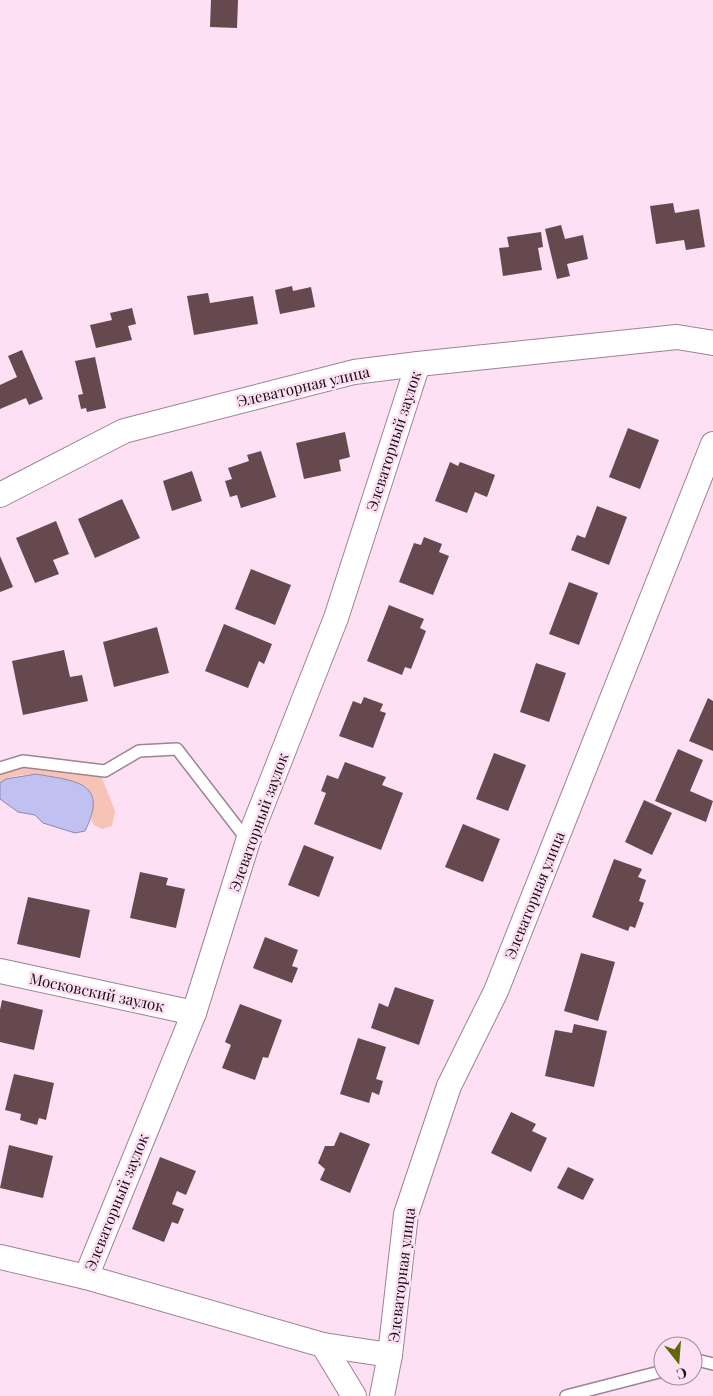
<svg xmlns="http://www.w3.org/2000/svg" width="713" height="1396" font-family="'Playfair Display',serif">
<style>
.green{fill:#f7c3b7}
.water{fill:#c0c0f1;stroke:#8d8aae}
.building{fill:#66494e}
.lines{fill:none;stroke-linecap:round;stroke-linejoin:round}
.lane-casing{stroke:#9e8394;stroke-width:14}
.street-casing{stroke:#9e8394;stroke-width:26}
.lane{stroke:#fff;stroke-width:11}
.street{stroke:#fff;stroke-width:24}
.labels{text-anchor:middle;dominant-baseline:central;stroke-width:5;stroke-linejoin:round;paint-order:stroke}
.street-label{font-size:15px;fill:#160c13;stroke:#fde0f3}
</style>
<rect width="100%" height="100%" fill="#fde0f3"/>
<path class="green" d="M61,759L89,767L102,778L115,811L112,826L102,829L94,825L91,820L92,816L87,787C63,777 23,767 0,783V767L26,761Z"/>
<path class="water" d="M36,774C74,781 110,781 85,831L75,833L43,823L35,815L18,812L0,799V783L6,779Z"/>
<g class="building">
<polygon points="211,0 238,0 237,28 210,27"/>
<polygon points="673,203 675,213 699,209 705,247 686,250 684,240 656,244 650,206"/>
<polygon points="561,225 565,239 583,235 588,259 567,264 570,276 557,279 545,229"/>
<polygon points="541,232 543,247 538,248 542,270 503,276 499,248 509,247 507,237"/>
<polygon points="292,286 293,291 311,287 315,307 280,314 275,290"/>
<polygon points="208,293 210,303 253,296 258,324 194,335 187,296"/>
<polygon points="132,308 136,324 128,326 132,340 96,348 90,325 112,320 110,313"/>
<polygon points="22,350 43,399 29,405 26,398 0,409 0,385 17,377 8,356"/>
<polygon points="95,357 106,408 87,412 86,408 81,409 78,395 83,394 75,361"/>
<polygon points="628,428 659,440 640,489 609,477"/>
<polygon points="345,432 350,457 339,460 341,471 304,479 296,443"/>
<polygon points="261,451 276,497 241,508 237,495 230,497 225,481 232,479 228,468 249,461 247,455"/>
<polygon points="450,462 458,466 460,462 495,475 487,497 475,492 467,513 435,501"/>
<polygon points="192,471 202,501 172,511 163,481"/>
<polygon points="122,499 140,538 95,558 78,519"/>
<polygon points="597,506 627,517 609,565 571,550 577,535 585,538"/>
<polygon points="56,521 69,554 53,560 59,574 35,583 16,538"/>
<polygon points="424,537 442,544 439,552 449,556 433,595 399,582 414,543 421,545"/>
<polygon points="0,556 13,587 0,592"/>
<polygon points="251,569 291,585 275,625 235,609"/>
<polygon points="569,582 598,593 579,645 549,634"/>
<polygon points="389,605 424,619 420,628 426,631 411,669 405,667 402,675 367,661"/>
<polygon points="224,624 272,644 264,664 259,661 248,688 205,671"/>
<polygon points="157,627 169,673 114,687 103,642"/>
<polygon points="64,650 70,677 82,675 88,701 23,715 12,661"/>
<polygon points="536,663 566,673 549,722 520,712"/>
<polygon points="364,697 383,704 380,711 386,713 373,748 339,736 353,701 361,704"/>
<polygon points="708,698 713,701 713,751 689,741"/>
<polygon points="678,749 703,760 690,791 713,801 706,822 655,801"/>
<polygon points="494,753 526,765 508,811 476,799"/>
<polygon points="345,762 386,777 382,785 403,793 381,850 314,824 326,793 321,791 327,775 338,779"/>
<polygon points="644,800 672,813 652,855 625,842"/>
<polygon points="463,824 500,839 483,882 445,867"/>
<polygon points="304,845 334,857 319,897 288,885"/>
<polygon points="614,859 642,869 638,877 646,880 639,901 644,903 635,928 630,926 628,931 592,917"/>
<polygon points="140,872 168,878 166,885 185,889 176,928 130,918"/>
<polygon points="28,897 90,910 80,958 17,944"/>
<polygon points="265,937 298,950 292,966 298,968 292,983 253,968"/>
<polygon points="581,953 615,962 598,1021 564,1011"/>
<polygon points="395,987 434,1000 419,1045 371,1028 379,1003 388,1007"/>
<polygon points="2,1000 43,1010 34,1050 0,1042 0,1010"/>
<polygon points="240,1004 282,1020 268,1058 263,1057 255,1080 222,1068 231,1045 225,1042"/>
<polygon points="574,1024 607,1031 594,1087 545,1076 555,1030 572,1033"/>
<polygon points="358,1038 386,1047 376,1079 383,1081 379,1095 372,1092 369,1103 340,1094"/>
<polygon points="14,1074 54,1083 46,1120 39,1118 37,1125 20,1120 21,1114 5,1110"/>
<polygon points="511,1112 536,1124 532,1131 547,1138 531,1172 491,1153"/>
<polygon points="340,1132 370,1144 350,1193 320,1180 325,1169 318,1163 325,1146 334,1146"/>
<polygon points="9,1145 53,1156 43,1198 0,1188"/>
<polygon points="160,1157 196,1171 186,1195 177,1191 172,1204 184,1209 178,1224 172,1222 164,1242 132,1229"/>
<polygon points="568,1167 594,1179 583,1200 557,1188"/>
</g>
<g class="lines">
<g class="lane-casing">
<g id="lane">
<polyline points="0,768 23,761 105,771 139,751 177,749 248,841"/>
<polyline points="693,1363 701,1361 713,1364"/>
<polyline points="566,1396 663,1371"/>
</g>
</g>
<g class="street-casing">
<g id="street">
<polyline points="0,495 124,431 354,372 418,364 677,337 713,343"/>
<polyline points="0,971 194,1013"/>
<polyline points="0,1257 86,1277 323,1345 390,1355"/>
<polyline points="86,1277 194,1013 248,841 336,618 418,364"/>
<polyline points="323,1345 354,1396"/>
<polyline points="382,1396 390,1355 406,1214 449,1086 496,991 713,444"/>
</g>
</g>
<use href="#lane" class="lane"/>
<use href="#street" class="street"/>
</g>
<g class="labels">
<g class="street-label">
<text transform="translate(303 386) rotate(-13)">Элеваторная улица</text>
<text transform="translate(393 441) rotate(-72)">Элеваторный заулок</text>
<text transform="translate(258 822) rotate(-70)">Элеваторный заулок</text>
<text transform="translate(534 895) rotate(-68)">Элеваторная улица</text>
<text transform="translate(97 992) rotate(12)">Московский заулок</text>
<text transform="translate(116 1202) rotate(-68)">Элеваторный заулок</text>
<text transform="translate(401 1275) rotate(-83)">Элеваторная улица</text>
</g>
</g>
<g transform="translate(678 1361) rotate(163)"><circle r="24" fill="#fde0f3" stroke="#a18b99"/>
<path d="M0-4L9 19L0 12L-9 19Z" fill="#606707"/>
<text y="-8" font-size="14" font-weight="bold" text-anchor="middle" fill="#160c13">С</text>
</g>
</svg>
